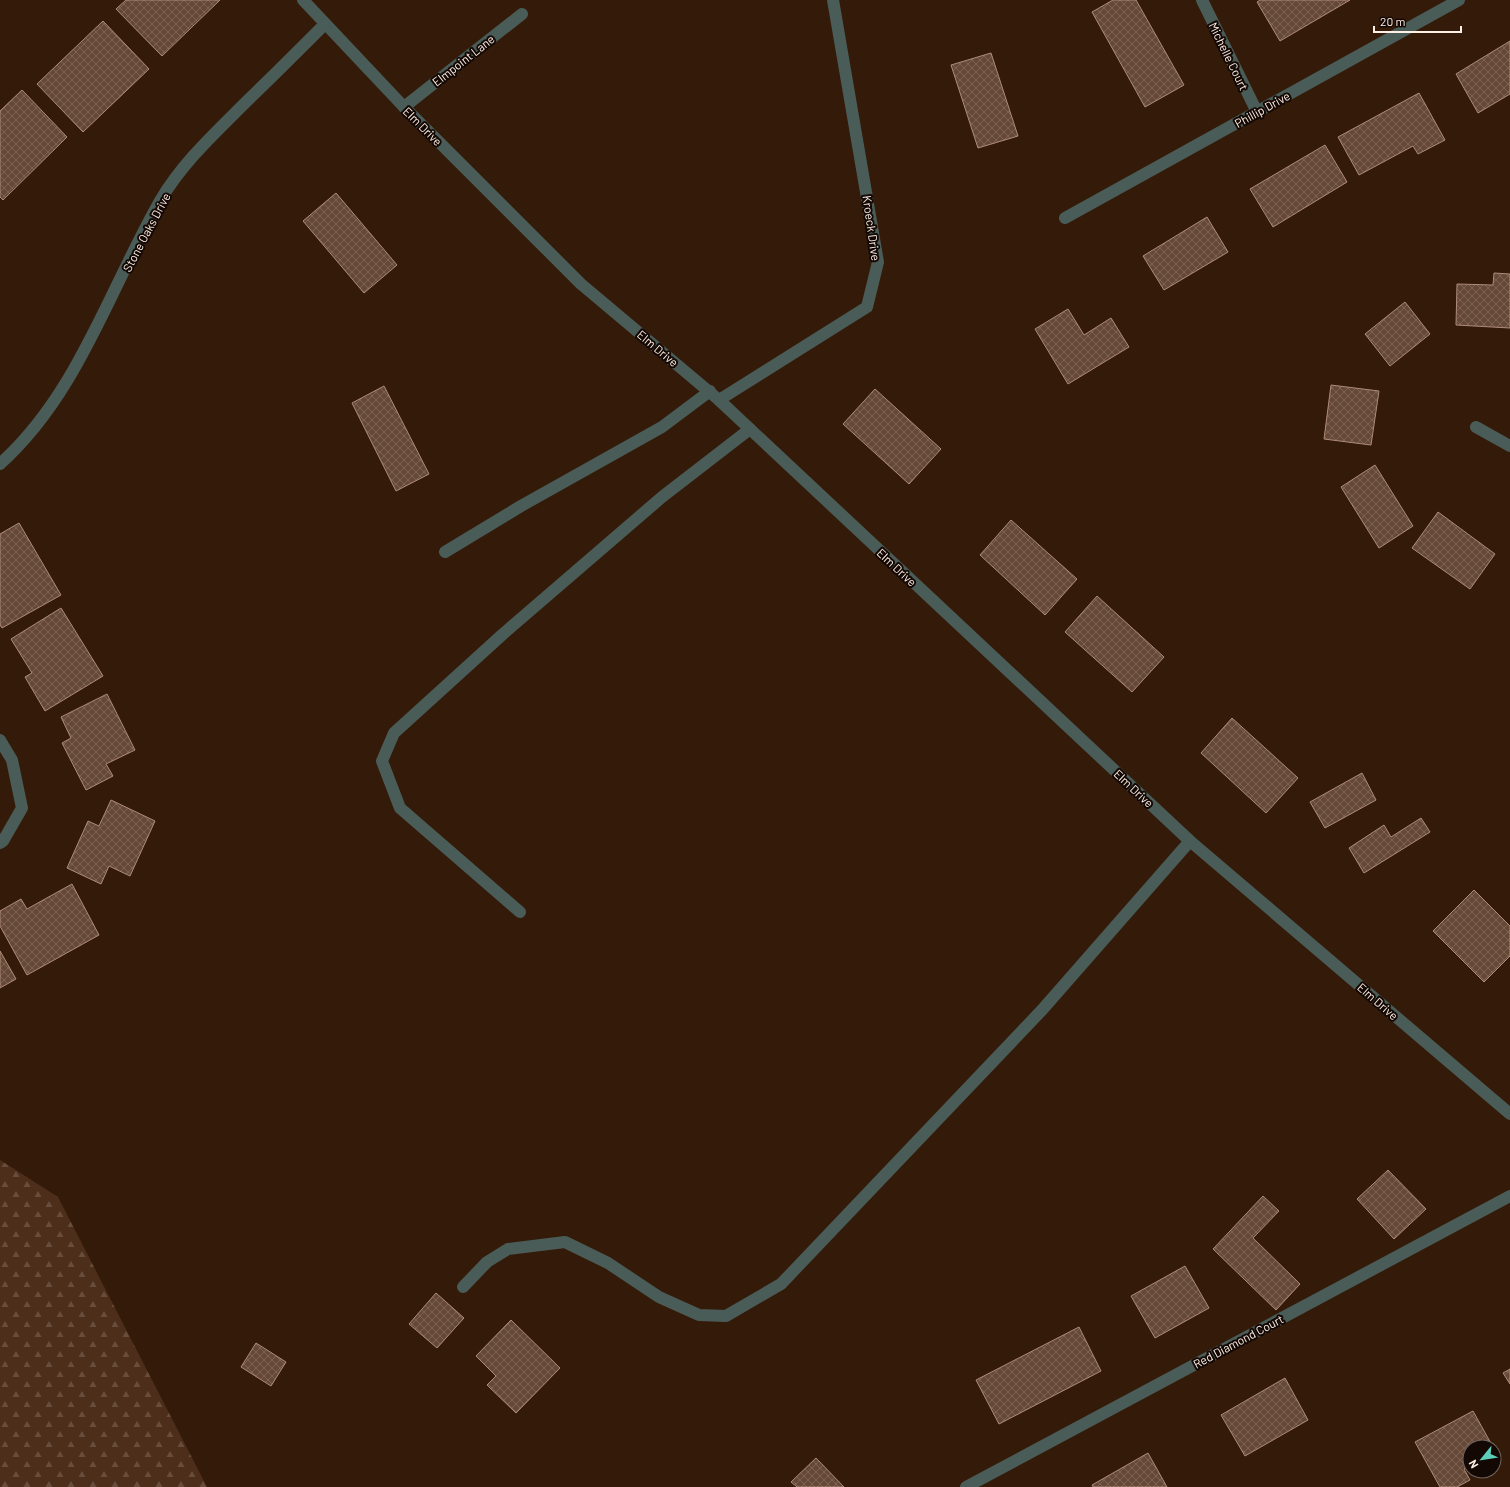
<svg xmlns="http://www.w3.org/2000/svg" width="1510" height="1487" font-family="Barlow,sans-serif">
<style>
.forest{fill:url(#forest-firs)}
.building{fill:url(#building-cross-hatch);stroke:#ae8c79}
.lines{fill:none;stroke-linecap:round;stroke-linejoin:round}
.minor{stroke:#4a5c58;stroke-width:12}
.labels{text-anchor:middle;dominant-baseline:central;stroke-width:4;stroke-linejoin:round;paint-order:stroke}
.street-label{font-size:12px;fill:#feefe7;stroke:#130803}
</style>
<defs>
<pattern id="forest-firs" width="22" height="20" patternUnits="userSpaceOnUse"><rect width="22" height="20" fill="#4d2e1b"/><path d="M5 1l3.5 6h-7zM16 11l3.5 6h-7z" fill="#684d3c"/></pattern>
<pattern id="building-cross-hatch" width="8" height="8" patternUnits="userSpaceOnUse"><rect width="8" height="8" fill="#664837"/><path d="M0 0l8 8M0 8l8-8" fill="none" stroke="#7d6354"/></pattern>
</defs>
<rect width="100%" height="100%" fill="#341a09"/>
<polygon class="forest" points="0,1160 58,1197 207,1487 0,1487"/>
<g class="building">
<polygon points="126,0 220,0 162,56 116,9"/>
<polygon points="1113,0 1136,0 1184,85 1145,107 1092,12"/>
<polygon points="1260,0 1350,0 1280,41 1257,2"/>
<polygon points="103,21 149,69 83,132 37,84"/>
<polygon points="1510,41 1510,94 1478,113 1456,74"/>
<polygon points="991,53 1018,136 978,148 951,65"/>
<polygon points="22,90 67,137 3,200 0,197 0,111"/>
<polygon points="1419,93 1445,140 1418,154 1413,146 1359,175 1338,137"/>
<polygon points="1325,145 1347,182 1273,227 1250,189"/>
<polygon points="336,193 397,265 364,293 303,221"/>
<polygon points="1207,217 1228,252 1164,290 1143,256"/>
<polygon points="1494,273 1510,274 1510,328 1456,325 1457,284 1493,285"/>
<polygon points="1405,302 1430,334 1390,366 1365,334"/>
<polygon points="1068,309 1084,335 1111,318 1129,347 1068,384 1035,329"/>
<polygon points="1331,385 1379,391 1371,445 1324,439"/>
<polygon points="384,386 429,474 396,491 352,403"/>
<polygon points="875,389 941,449 909,484 843,424"/>
<polygon points="1375,465 1413,526 1379,548 1341,487"/>
<polygon points="1438,512 1495,554 1470,589 1412,548"/>
<polygon points="1011,520 1077,579 1045,615 980,555"/>
<polygon points="19,523 61,595 2,628 0,625 0,534"/>
<polygon points="1097,596 1164,657 1132,692 1065,632"/>
<polygon points="61,608 103,676 45,711 25,677 32,673 11,639"/>
<polygon points="107,694 135,750 106,764 113,776 86,790 62,743 71,738 61,717"/>
<polygon points="1232,718 1298,778 1266,813 1201,753"/>
<polygon points="1362,773 1376,800 1325,828 1310,802"/>
<polygon points="111,800 155,821 130,876 109,866 101,884 67,868 88,821 99,826"/>
<polygon points="1421,818 1430,832 1364,873 1349,848 1384,825 1391,837"/>
<polygon points="72,884 99,935 27,975 0,926 0,911 21,899 27,909"/>
<polygon points="1474,890 1510,926 1510,956 1484,982 1433,931"/>
<polygon points="0,951 16,979 0,988"/>
<polygon points="1388,1170 1426,1209 1394,1239 1357,1199"/>
<polygon points="1263,1196 1279,1211 1253,1238 1300,1284 1276,1310 1213,1249"/>
<polygon points="1185,1266 1209,1308 1155,1338 1131,1296"/>
<polygon points="436,1293 464,1318 437,1348 409,1324"/>
<polygon points="511,1320 560,1368 516,1413 487,1385 496,1376 476,1356"/>
<polygon points="1079,1327 1101,1371 999,1424 976,1380"/>
<polygon points="256,1343 286,1362 271,1386 241,1367"/>
<polygon points="1510,1369 1510,1384 1503,1373"/>
<polygon points="1285,1378 1308,1420 1245,1456 1221,1415"/>
<polygon points="1473,1411 1493,1447 1470,1447 1470,1465 1464,1469 1470,1480 1457,1487 1440,1487 1415,1442"/>
<polygon points="1148,1453 1167,1487 1093,1487 1092,1485"/>
<polygon points="816,1458 844,1487 797,1487 791,1482"/>
</g>
<g class="lines">
<g class="minor">
<polyline points="303,0 404,107 581,284 719,400 1190,841 1510,1114"/>
<polyline points="1202,0 1257,112"/>
<polyline points="404,107 522,14"/>
<polyline points="1065,218 1459,0"/>
<polyline points="719,400 867,307 878,262 833,0"/>
<polyline points="1476,427 1510,446"/>
<path d="M0,464C78,394 109,290 160,201C182,163 216,132 247,101C273,76 299,50 325,24"/>
<polyline points="445,552 521,506 662,427 710,391"/>
<polyline points="0,740 12,760 22,808 3,841 0,843"/>
<polyline points="520,912 400,808 382,761 394,733 503,634 662,497 750,429"/>
<polyline points="463,1287 487,1262 508,1249 565,1242 608,1263 659,1297 699,1315 726,1316 781,1284 1042,1010 1190,841"/>
<polyline points="966,1487 1510,1196"/>
</g>
</g>
<g class="labels">
<g class="street-label">
<text transform="translate(1229 56) rotate(64)">Michelle Court</text>
<text transform="translate(463 60) rotate(-38)">Elmpoint Lane</text>
<text transform="translate(1262 109) rotate(-29)">Phillip Drive</text>
<text transform="translate(423 126) rotate(45)">Elm Drive</text>
<text transform="translate(872 228) rotate(82)">Kroeck Drive</text>
<text transform="translate(146 232) rotate(-62)">Stone Oaks Drive</text>
<text transform="translate(658 348) rotate(40)">Elm Drive</text>
<text transform="translate(897 567) rotate(43)">Elm Drive</text>
<text transform="translate(1134 788) rotate(43)">Elm Drive</text>
<text transform="translate(1378 1001) rotate(41)">Elm Drive</text>
<text transform="translate(1238 1341) rotate(-28)">Red Diamond Court</text>
</g>
</g>
<g transform="translate(1482 1459) rotate(240)"><circle r="19" fill="#130803" stroke="#71645e"/>
<path d="M0-3L7 15L0 10L-7 15Z" fill="#5cceba"/>
<text y="-6" font-size="11" font-weight="bold" text-anchor="middle" fill="#feefe7">N</text>
</g>
<path d="M1374 26v6h87v-6" fill="none" stroke="#feefe7" stroke-width="2"/>
<text x="1380" y="26" font-size="12" fill="#feefe7" stroke="#130803" stroke-width="3" paint-order="stroke">20 m</text>
</svg>
